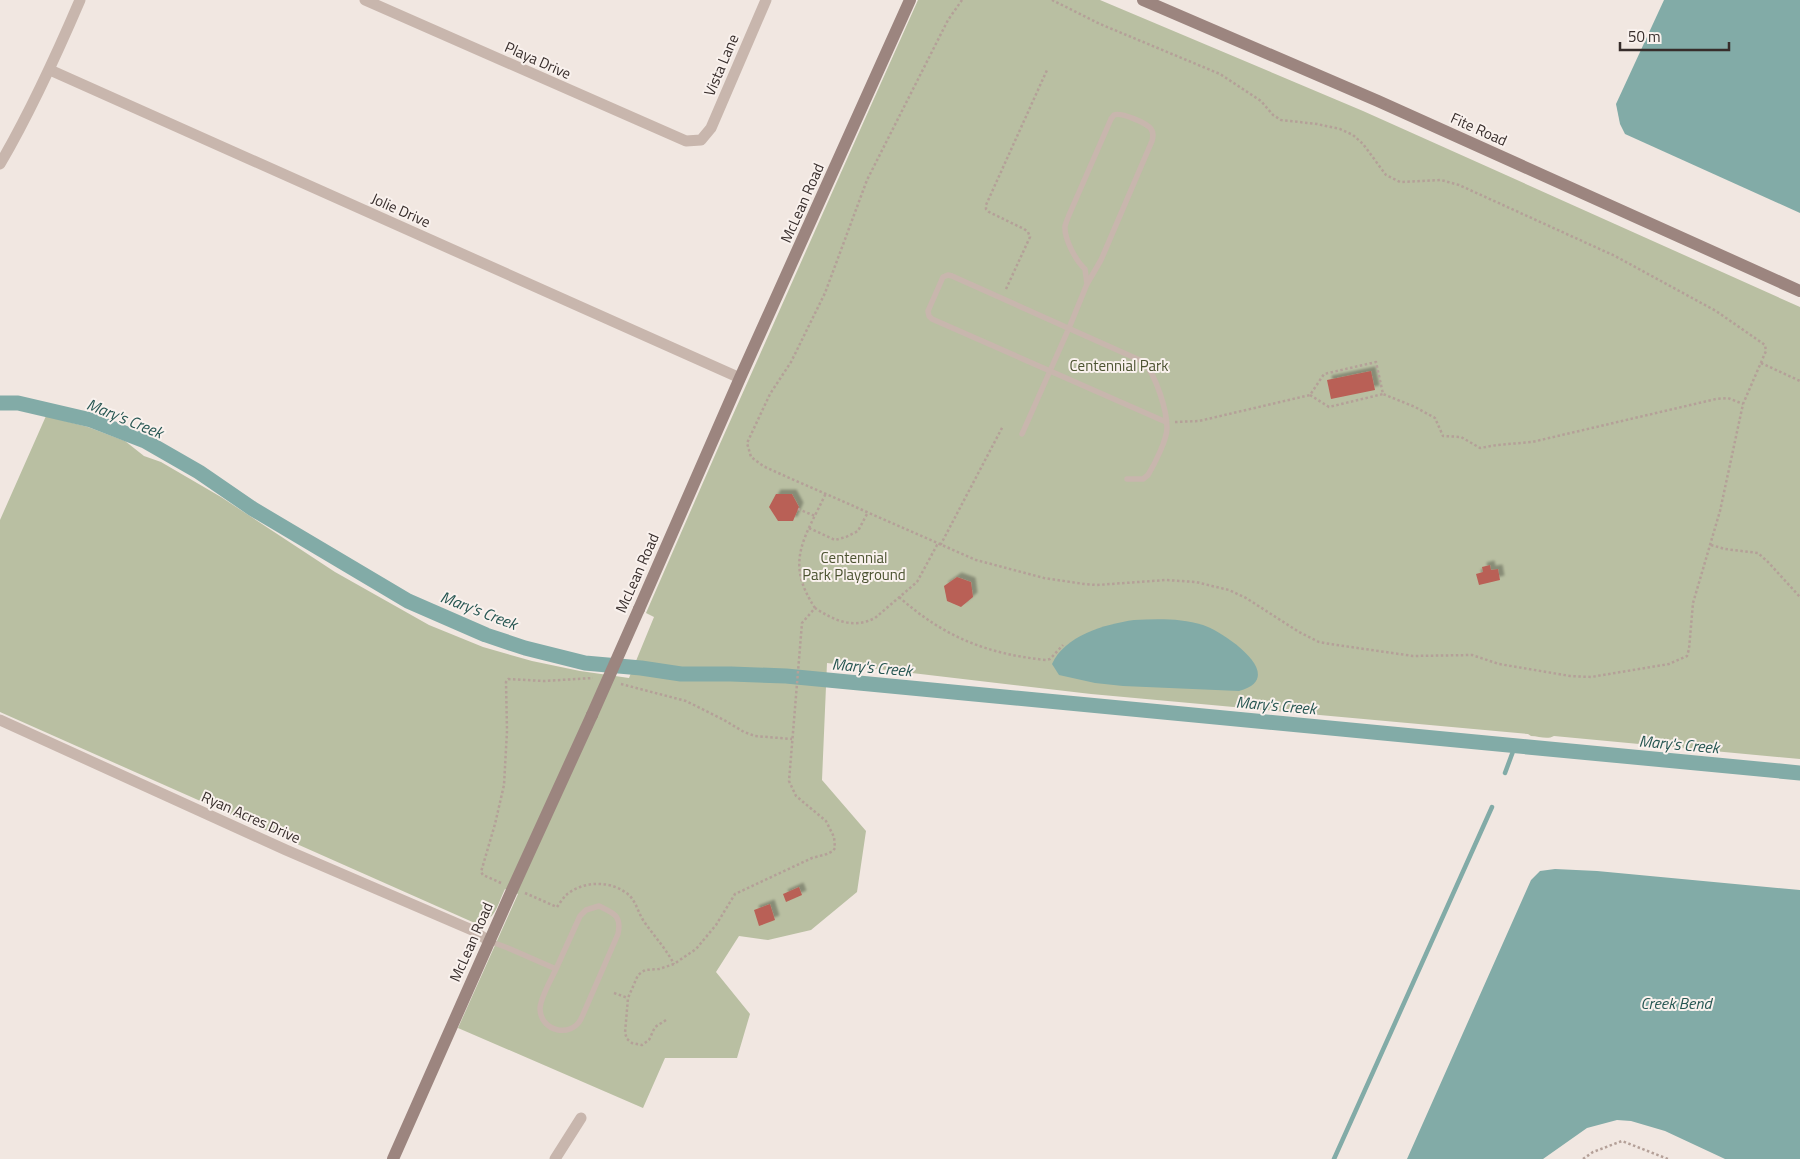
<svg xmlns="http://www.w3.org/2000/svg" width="1800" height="1159" font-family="'Titillium Web',sans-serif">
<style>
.green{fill:#b9bfa2}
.water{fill:#82aba7}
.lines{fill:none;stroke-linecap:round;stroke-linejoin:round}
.stream{stroke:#82aba7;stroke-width:4.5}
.canal{stroke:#82aba7;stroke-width:15}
.building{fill:#b96056;filter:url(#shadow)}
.path{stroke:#b4a098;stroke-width:2.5;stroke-dasharray:2.5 2.5;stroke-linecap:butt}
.lane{stroke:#c8b6ad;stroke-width:5.5}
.street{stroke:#c8b6ad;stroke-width:11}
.secondary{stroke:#9c857f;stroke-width:12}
.secondary-bridge{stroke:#9c857f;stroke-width:12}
.labels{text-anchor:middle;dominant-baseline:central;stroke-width:4;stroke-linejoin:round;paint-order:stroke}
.street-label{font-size:15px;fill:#372d2b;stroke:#f9f1ed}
.park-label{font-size:15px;fill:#4c5331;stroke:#f9f1ed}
.water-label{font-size:16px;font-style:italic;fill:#255551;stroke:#f9f1ed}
</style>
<defs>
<filter id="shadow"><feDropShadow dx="4.5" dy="-4.5" stdDeviation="1" flood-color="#0004"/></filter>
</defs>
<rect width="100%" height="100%" fill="#f1e7e1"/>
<path class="green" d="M918,0H1100L1363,111L1800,307V759L1554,736C1547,740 1539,736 1531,736L1528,734L1091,694L827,663L822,780L866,831L857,892L811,930L768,940L739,936L716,972L750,1014L737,1058H665L643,1108L458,1028L518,894L505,889C498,903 495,922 477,924L0,712V520L46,416L88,427L125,441L144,456L161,462L221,497L335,572L429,625L483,647L532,661L580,671L629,678L654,617L646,613L719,446Z"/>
<g class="water">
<polygon points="1664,0 1800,0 1800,213 1625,134 1620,124 1616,104"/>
<path d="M1134,620C1156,619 1181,618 1203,625C1224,632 1290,677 1239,691L1123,686L1095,683L1059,675L1052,664C1064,636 1105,624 1134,620Z"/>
<polygon points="1555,869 1597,871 1800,890 1800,1159 1725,1159 1665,1131 1631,1121 1617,1120 1587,1128 1543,1159 1407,1159 1531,880 1540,871"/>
</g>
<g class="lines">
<g class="stream">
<polyline points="1505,773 1515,746"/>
<polyline points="1334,1159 1492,807"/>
</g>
<polyline class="canal" points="0,403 18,403 91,420 145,441 199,472 253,509 408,601 486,635 525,648 585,663 641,668 681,674 731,674 786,676 1800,773"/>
</g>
<g class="building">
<polygon points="1371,371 1375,390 1331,399 1327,380"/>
<polygon points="776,494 792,494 799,507 793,521 778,521 769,507"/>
<polygon points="1490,565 1491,570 1498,569 1500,580 1479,585 1476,574 1483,572 1482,567"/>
<polygon points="957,577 971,582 973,597 961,607 947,601 944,586"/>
<polygon points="799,887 802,895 786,902 783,894"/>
<polygon points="770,904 775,920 759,926 754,910"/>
</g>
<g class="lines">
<g class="path">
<polyline points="962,0 948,20 867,180 825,293 791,362 770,394 747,443 751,457 763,466 776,472 976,560 1044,578 1084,584 1097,585 1166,580 1196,582 1212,586 1229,590 1246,598 1299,632 1319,642 1330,644 1413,656 1472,655 1499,664 1570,676 1591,677 1669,664 1687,656 1689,649 1693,603 1720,511 1743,404 1766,351 1765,345 1716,311 1615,256 1459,185 1441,180 1400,182 1386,175 1363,144 1353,135 1340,129 1317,124 1281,120 1273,115 1261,101 1220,74 1100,24 1052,0"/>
<polyline points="1006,289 1030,237 1028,232 1024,229 989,212 986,209 986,205 1047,70"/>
<polyline points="1761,363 1800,381"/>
<polyline points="1310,395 1329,407 1383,394"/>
<polyline points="1175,422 1199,421 1310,395 1324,374 1376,362 1383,394 1415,407 1435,418 1443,436 1461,437 1480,448 1497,445 1532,442 1716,399 1728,398 1743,404"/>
<polyline points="798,509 815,516"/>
<polyline points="809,528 835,540 846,537 858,531 868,512"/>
<polyline points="1711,545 1725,549 1758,553 1768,562 1800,597"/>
<path d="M899,597C944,637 987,654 1046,660L1050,659L1063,645"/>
<path d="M815,608C784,561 805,538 826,493"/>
<polyline points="621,684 686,701 724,720 744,732 755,736 792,739"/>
<polyline points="501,883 483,875 481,872 495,824 504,785 507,731 506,682 508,679 544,681 593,678"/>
<path d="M525,893L557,907C560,903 563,898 566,895C584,880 613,880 630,896C637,904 639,915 645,923C655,937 666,949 674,964"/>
<polyline points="614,993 628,998"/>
<path d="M666,1020L655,1027L649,1040L642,1045L632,1043L627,1039L625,1033L628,998L638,975L645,970L659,969L674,964L696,949L716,925L735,894L812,858L827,854L833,851L835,848L834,837L826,821L796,796L789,781L802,623L815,608C835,621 853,629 875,618L917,582L937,545L941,544L1003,426"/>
<polyline points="1583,1159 1593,1152 1622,1141 1668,1159"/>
</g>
<g class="lane">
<path d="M1022,434L1069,328L1087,284L1101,260L1152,141C1153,137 1154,133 1151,129C1147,123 1121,112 1114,115L1111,119L1069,215C1068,218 1066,222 1065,226C1064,239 1076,261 1085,269L1087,284"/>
<path d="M1127,479H1143L1148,475C1154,465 1167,440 1167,428C1167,410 1156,376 1144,362L952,276L948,275L943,277L928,311L929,316L932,319L1166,422"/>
<path d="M489,941L508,948L556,969L580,916L586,910L599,906C613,913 622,915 618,934L581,1019C571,1038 541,1032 540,1009C540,998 551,980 556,969"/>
</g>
<g class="street">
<polyline points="365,0 686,141 701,140 711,128 766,0"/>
<polyline points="50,70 740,378"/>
<path d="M0,164C31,111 56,56 80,0"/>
<polyline points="0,720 286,850 472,930 489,941"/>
<polyline points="555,1159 581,1118"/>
</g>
<g class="secondary">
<polyline points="1143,0 1378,101 1800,291"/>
<polyline points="639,609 740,378 910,0"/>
<polyline points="393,1159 513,888 592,715"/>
</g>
<polyline class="secondary-bridge" points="592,715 639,609"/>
</g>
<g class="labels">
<g class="street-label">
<text transform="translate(538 60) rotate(24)">Playa Drive</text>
<text transform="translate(721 65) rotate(-67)">Vista Lane</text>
<text transform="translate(1479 129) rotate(24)">Fite Road</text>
<text transform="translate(802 203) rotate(-66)">McLean Road</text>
<text transform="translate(401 210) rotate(24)">Jolie Drive</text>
<text transform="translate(637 573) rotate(-66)">McLean Road</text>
<text transform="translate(251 817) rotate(24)">Ryan Acres Drive</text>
<text transform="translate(471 942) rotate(-66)">McLean Road</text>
</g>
<g class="park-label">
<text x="1119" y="365">Centennial Park</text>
<text x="854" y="557">Centennial<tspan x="854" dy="17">Park Playground</tspan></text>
</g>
<g class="water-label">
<text transform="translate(125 418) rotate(22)">Mary's Creek</text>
<text transform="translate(479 610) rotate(21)">Mary's Creek</text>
<text transform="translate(872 667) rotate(5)">Mary's Creek</text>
<text transform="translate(1276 705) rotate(5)">Mary's Creek</text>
<text transform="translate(1679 744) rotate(5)">Mary's Creek</text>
<text x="1676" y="1003">Creek Bend</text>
</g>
</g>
<path d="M1620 42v8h109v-8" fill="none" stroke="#372d2b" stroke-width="2.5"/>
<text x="1628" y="42" font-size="15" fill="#372d2b" stroke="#f9f1ed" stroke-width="4" paint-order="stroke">50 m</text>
</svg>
